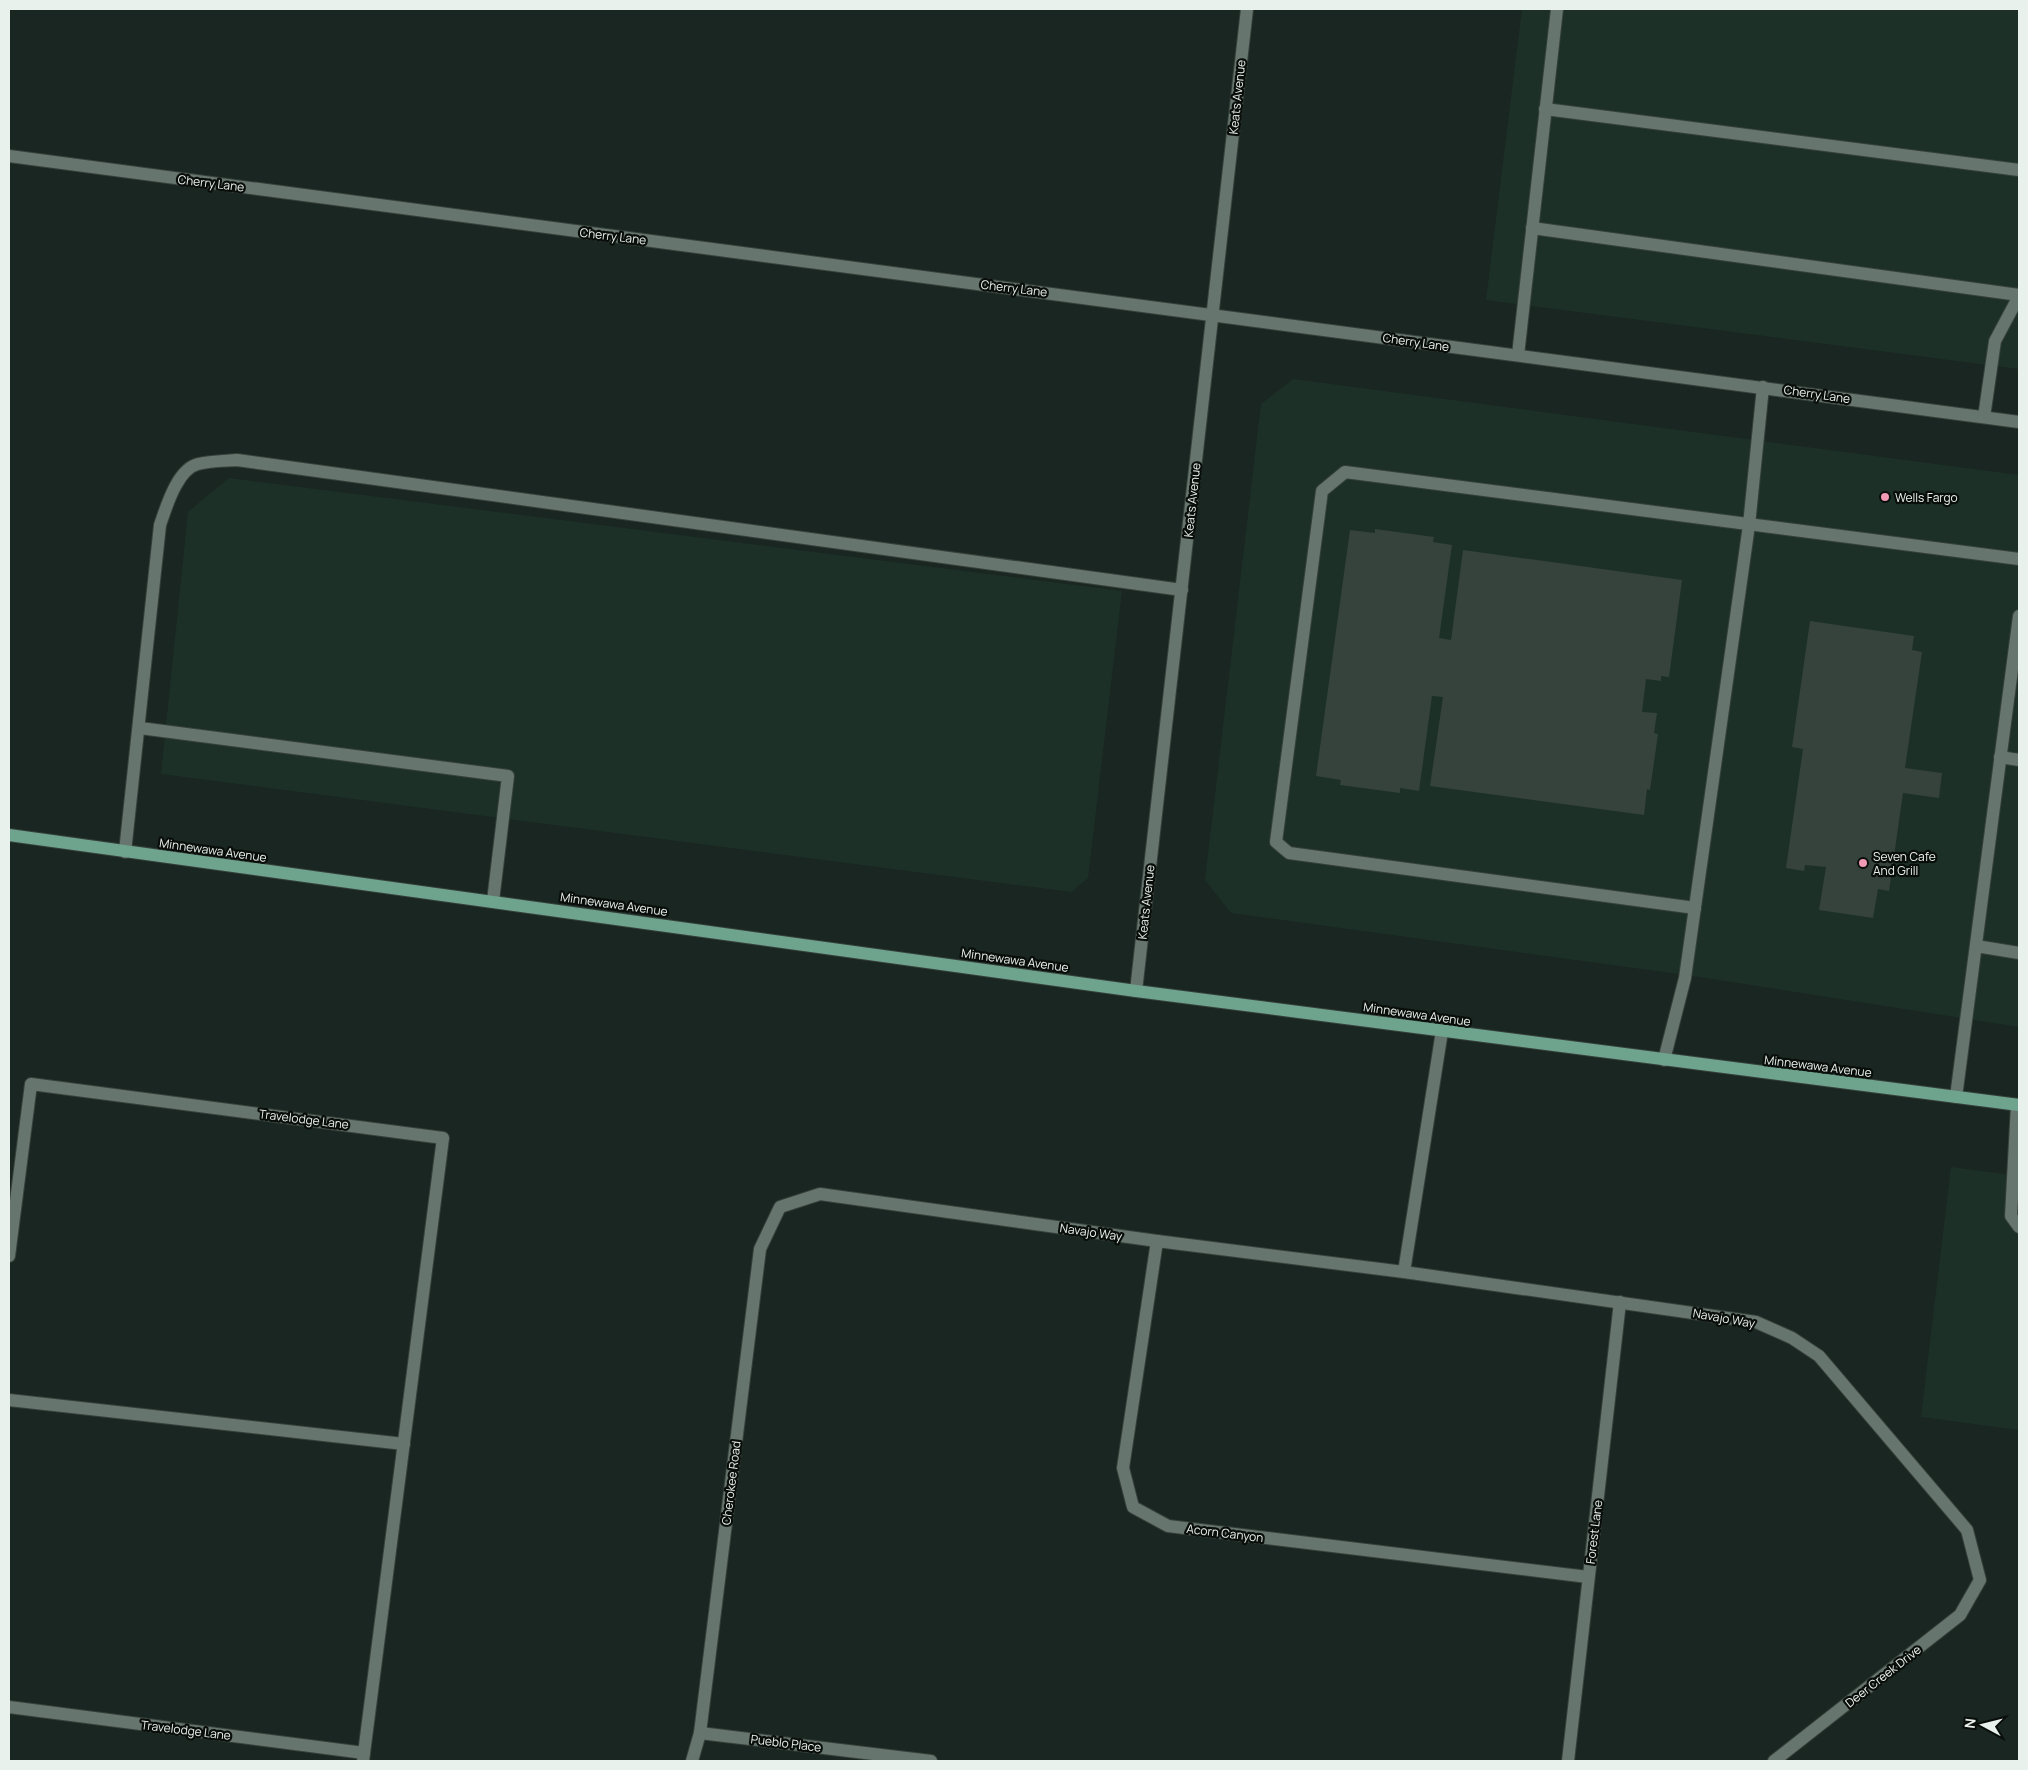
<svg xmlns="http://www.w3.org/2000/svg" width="2028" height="1770" font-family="Manrope,sans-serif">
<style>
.built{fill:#1c3028}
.building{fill:#36433d}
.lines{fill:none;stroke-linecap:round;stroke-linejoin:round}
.minor-casing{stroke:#37413c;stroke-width:14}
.major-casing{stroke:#37413c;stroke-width:14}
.minor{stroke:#67756f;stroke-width:12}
.major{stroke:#6ea48e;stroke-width:12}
.poi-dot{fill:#f09ab4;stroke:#090e0b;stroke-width:2}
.labels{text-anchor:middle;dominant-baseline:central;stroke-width:4.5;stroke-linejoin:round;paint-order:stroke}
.street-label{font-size:12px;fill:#e9f1ed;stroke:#090e0b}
.poi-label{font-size:12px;fill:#e9f1ed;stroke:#090e0b;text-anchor:start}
</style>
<rect width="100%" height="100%" fill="#1a2621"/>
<g class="built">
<polygon points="1522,9 2019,9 2019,369 1486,300"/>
<polygon points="1293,379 2019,475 2019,1027 1693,976 1231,913 1205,880 1261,404"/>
<polygon points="229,478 1122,591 1088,878 1071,892 161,774 188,512"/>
<polygon points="1951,1167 2019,1176 2019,1430 1921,1417"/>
</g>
<g class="building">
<polygon points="1375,529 1434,537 1433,542 1452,545 1439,638 1451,640 1463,550 1682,580 1669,677 1661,676 1661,681 1646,679 1642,712 1657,713 1654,733 1658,734 1650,790 1647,789 1644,815 1430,786 1443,697 1432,696 1419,791 1400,788 1400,793 1340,785 1341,780 1316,776 1350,530 1375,533"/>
<polygon points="1810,621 1914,636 1912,650 1922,652 1905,768 1942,773 1939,798 1903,793 1889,891 1878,889 1873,918 1819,910 1826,867 1805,865 1804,871 1786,868 1803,749 1792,747"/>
</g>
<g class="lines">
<g class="minor-casing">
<g id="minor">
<polyline points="1545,109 2019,170"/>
<polyline points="9,156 2019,422"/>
<polyline points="1532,228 2019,295"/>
<polyline points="1518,355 1557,9"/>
<polyline points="1984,417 1995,341 2019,296"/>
<polyline points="140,728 508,776 493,901"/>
<polyline points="2000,757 2019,760"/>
<path d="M125,852L160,525C166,508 177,469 198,464C210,461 224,461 237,460L1182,590"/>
<polyline points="1695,908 1289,853 1276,842 1322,491 1345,472 2019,559"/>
<polyline points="1976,946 2019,953"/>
<polyline points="1136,991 1247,9"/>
<polyline points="1664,1060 1685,978 1749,525 1763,387"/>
<polyline points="1956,1097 2019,616"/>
<polyline points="2017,1105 2011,1216 2019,1227"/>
<polyline points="1157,1241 1123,1468 1133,1507 1168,1526 1588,1577"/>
<polyline points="9,1256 31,1084 443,1138 363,1761"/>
<polyline points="1404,1272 1442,1031"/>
<polyline points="9,1400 404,1444"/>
<polyline points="9,1707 364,1753"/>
<polyline points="700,1733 931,1761"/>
<polyline points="692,1761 700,1733 760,1249 780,1207 820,1194 1157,1241 1404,1272 1756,1322 1792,1338 1819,1356 1967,1530 1980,1580 1960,1615 1774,1761"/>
<polyline points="1568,1761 1620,1302"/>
</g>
</g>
<g class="major-casing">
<polyline id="major" points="9,835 1136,991 2019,1105"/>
</g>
<use href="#minor" class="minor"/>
<use href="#major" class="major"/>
</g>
<g class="poi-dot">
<circle cx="1885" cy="497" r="5"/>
<circle cx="1863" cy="863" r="5"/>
</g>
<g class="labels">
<g class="street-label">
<text transform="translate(1237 97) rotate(-84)">Keats Avenue</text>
<text transform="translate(211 183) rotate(7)">Cherry Lane</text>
<text transform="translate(613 236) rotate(7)">Cherry Lane</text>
<text transform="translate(1014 288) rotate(7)">Cherry Lane</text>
<text transform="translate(1416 342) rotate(8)">Cherry Lane</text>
<text transform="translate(1817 394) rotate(8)">Cherry Lane</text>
<text transform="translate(1192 500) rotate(-84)">Keats Avenue</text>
<text transform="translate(213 850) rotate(8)">Minnewawa Avenue</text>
<text transform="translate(1146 902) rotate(-84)">Keats Avenue</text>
<text transform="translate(614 904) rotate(8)">Minnewawa Avenue</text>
<text transform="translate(1015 960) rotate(8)">Minnewawa Avenue</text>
<text transform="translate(1417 1014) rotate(8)">Minnewawa Avenue</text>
<text transform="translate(1818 1066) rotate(7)">Minnewawa Avenue</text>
<text transform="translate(304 1119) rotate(7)">Travelodge Lane</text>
<text transform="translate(1091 1232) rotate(8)">Navajo Way</text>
<text transform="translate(1724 1318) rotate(10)">Navajo Way</text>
<text transform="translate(731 1483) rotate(-83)">Cherokee Road</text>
<text transform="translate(1594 1532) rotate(-83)">Forest Lane</text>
<text transform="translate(1225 1533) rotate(7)">Acorn Canyon</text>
<text transform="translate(1883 1676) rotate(-38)">Deer Creek Drive</text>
<text transform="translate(186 1730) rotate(7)">Travelodge Lane</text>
<text transform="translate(786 1743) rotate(7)">Pueblo Place</text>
</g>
<g class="poi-label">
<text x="1895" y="497">Wells Fargo</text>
<text x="1873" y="856">Seven Cafe<tspan x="1873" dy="14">And Grill</tspan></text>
</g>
</g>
<rect width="2028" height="1770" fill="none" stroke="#e9f1ed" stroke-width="20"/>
<g transform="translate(1983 1725) rotate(277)" stroke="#090e0b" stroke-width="4" paint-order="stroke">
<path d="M0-4L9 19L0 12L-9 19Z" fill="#e9f1ed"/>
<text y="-8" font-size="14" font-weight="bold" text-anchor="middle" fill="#e9f1ed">N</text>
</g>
</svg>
